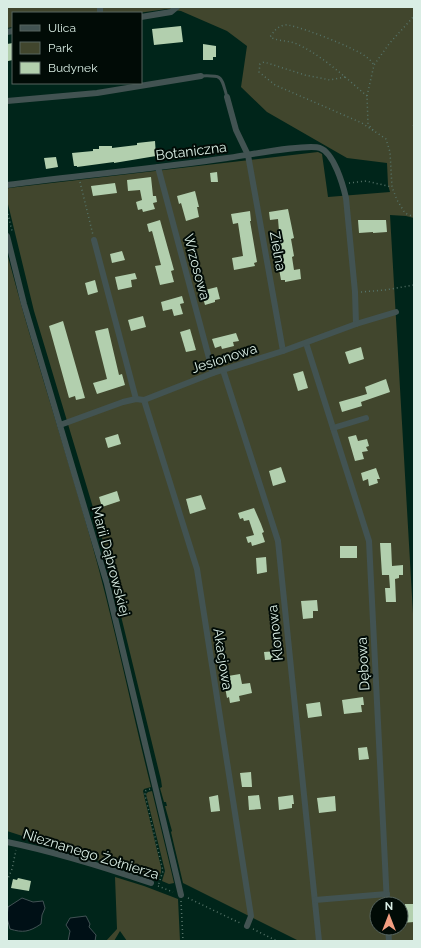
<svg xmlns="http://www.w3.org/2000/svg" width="421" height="948" font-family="Raleway,sans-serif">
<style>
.green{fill:#41462d;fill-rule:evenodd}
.water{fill:#001016;stroke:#415254}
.building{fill:#b2cfae}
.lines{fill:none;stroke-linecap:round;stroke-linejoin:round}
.path{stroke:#56746a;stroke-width:1.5;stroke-dasharray:1 3;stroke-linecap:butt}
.service{stroke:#425352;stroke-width:3}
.minor{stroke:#425352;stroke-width:6}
.labels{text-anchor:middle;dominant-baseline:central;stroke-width:4;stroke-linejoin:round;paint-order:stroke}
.street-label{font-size:14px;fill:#d9ede4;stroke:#010b06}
</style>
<rect width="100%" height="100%" fill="#00251a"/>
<g class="green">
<path d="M7,7H414V218L406,216L390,215L414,631V941H299L183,883L171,832L172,831L165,806H167L166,802H164L160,788L162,787L161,780L101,534L34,311L7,200V189L9,188L318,152L322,154L328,197L390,192L388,185L387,163L347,158L267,112L241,87L247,46L227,31L181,11L167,9L138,13H13V27L7,28ZM377,904H401V928H377Z"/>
<path d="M7,253C35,360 71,464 99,570C118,642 133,715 151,787L144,789L143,791L161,867V872L158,880L7,831Z"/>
<polygon points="152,791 171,870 174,883 169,884 162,881 165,871 146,794 148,792"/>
<polygon points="115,877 144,886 178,899 180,941 127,941 120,931 114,941 106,941 117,929"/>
</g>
<g class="water">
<path d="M22,898L33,902L43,901L45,908L42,915L41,924C29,932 23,933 10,929L7,918L8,907Z"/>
<polygon points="86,916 90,924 89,927 96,935 95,941 68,941 70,931 66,925 70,918"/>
</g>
<g class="building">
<polygon points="181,26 183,42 154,45 152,29"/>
<polygon points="13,43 13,60 8,61 7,44"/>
<polygon points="203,44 216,46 216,57 213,57 213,60 203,60"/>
<polygon points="155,141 156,156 114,163 114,162 77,167 77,166 74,166 72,153 93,151 93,149 99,149 99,146 112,146 112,148 137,145 137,143"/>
<polygon points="56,157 58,167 46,169 44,158"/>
<polygon points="217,172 218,182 211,182 210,173"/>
<polygon points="151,177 153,196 156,196 157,202 153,203 155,209 143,212 142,209 138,210 136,202 142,200 140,190 128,191 127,180"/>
<polygon points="115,183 117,193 93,196 91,186"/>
<polygon points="195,191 199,207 197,207 199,217 186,221 181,203 179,204 177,196"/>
<polygon points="288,209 294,238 291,239 294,256 292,257 294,270 300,269 301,279 285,282 285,280 281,280 277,258 279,258 278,231 279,231 278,219 270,220 269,212"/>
<polygon points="250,211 251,221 250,221 257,262 254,263 255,266 234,270 232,258 243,256 238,223 233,224 231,214"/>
<polygon points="160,220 174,270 171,271 174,282 160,285 155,266 161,265 152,231 149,232 147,224"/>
<polygon points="358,220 386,220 387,232 373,233 373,232 359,233"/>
<polygon points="122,251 125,260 112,263 110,254"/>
<polygon points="135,273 137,279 131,280 132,287 118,290 115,277"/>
<polygon points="95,280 98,292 88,295 85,283"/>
<polygon points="217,287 220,299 215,300 215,302 205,305 201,291"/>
<polygon points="182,296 184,303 180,304 183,314 174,316 172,309 163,311 161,302"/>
<polygon points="143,316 146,327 131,331 128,320"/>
<polygon points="63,321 85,398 76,400 75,396 69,398 49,326"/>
<polygon points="108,328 119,375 122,374 125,385 97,394 93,383 107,379 95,331"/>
<polygon points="190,329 196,350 186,352 180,332"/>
<polygon points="236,333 239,341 233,342 234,346 222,349 221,346 215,348 212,339"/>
<polygon points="361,347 364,359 349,364 345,352"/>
<polygon points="303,371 308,388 298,391 293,374"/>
<polygon points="386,379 390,392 361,402 362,406 342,412 339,402 367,394 365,387"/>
<polygon points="118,434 121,444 108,448 105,438"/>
<polygon points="356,435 358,441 367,439 369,446 366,447 368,451 362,452 364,459 355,461 348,437"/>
<polygon points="281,467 286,482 273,486 269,471"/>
<polygon points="376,468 380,479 377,479 378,483 369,486 368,479 363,481 361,473"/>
<polygon points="117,491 120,501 102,507 99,497"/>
<polygon points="201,495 206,509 190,514 186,499"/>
<polygon points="254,508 261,524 264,532 262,533 265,542 252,546 251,542 248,543 246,537 254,535 249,520 244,521 243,518 240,519 238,513"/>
<polygon points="380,543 391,543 392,566 403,565 403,575 399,575 399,578 395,579 396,602 386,602 385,588 390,588 389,575 382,575"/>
<rect x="340" y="546" width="17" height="12"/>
<polygon points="266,557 267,572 257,574 256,558"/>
<polygon points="317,600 318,611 313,611 313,618 303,619 301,601"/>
<polygon points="277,651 277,659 265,660 264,652"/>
<polygon points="240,674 242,684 250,683 252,693 239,696 240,701 230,703 229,697 227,698 225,687 230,686 228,676"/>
<polygon points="363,697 364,705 361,705 362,712 344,714 342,700"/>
<polygon points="320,702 322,716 308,718 306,704"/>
<polygon points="367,747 369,759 359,760 358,748"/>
<polygon points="251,772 252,787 242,787 240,773"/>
<polygon points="218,795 220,811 211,812 209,797"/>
<polygon points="259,795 261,809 249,810 248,796"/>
<polygon points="293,795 294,804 292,804 292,808 279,810 278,797"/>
<polygon points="335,796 336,811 319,813 317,798"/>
<polygon points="18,878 31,881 29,891 11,888 13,879 17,880"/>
<polygon points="405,904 414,904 414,922 401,923 401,915 405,915"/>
</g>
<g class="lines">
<g class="path">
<polyline points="345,77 330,80 305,75 264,62 260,64 259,72 275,85 362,123 386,139 390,152 392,187 397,200 405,213 414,217"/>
<path d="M367,96C346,78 323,56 297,44C288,40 280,42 270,37C274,31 277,27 284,25C292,23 344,44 354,50C362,53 369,58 374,65"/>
<polyline points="413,125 414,126"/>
<polyline points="373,130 368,124 367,96 374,65 389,44 414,16"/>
<polyline points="80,182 93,235"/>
<polyline points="349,183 366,181 392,187"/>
<polyline points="7,210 12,231"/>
<polyline points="361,292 385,290 414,285"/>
<polyline points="150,789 145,791 145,795 163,871 158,886"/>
<polyline points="7,881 12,869 16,850"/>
<polyline points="158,886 173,892"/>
<polyline points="188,898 240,923"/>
<polyline points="181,901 183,941"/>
<polyline points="253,929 277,941"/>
</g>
<path class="service" d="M201,76C224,75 221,77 227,97"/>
<g class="minor">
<polyline points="100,7 100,13"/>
<polyline points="141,17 171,12 177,7"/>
<polyline points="7,32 13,31"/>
<polyline points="227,97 236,130 248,155 283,351"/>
<polyline points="7,101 97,93 201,76"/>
<polyline points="158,167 213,373"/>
<path d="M7,185C80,175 154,169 227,158C243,156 309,143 320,148C334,153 343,185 346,198L355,292L356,324"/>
<polyline points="7,236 24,304 107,584 181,895"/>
<polyline points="94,240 136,399"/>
<polyline points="306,343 369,541 387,904"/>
<polyline points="223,370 278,541 319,941"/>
<polyline points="144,400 197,569 251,916 247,926"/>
<polyline points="60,425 123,402 136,399 144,400 213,373 283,351 356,324 396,312"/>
<polyline points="333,428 366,418"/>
<path d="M7,842C56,852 104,867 151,883"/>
<polyline points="315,900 387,894"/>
<polyline points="388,928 389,941"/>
</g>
</g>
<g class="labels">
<g class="street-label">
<text transform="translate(191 151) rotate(-7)">Botaniczna</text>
<text transform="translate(278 251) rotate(80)">Zielna</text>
<text transform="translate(197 267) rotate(75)">Wrzosowa</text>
<text transform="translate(224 358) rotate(-18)">Jesionowa</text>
<text transform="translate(111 561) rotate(75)">Marii Dąbrowskiej</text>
<text transform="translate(275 633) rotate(-96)">Klonowa</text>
<text transform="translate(223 659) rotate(81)">Akacjowa</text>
<text transform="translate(363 664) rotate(-93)">Dębowa</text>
<text transform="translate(91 854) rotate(17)">Nieznanego Żołnierza</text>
</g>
</g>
<rect width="421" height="948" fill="none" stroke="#d9ede4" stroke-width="16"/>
<rect x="12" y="12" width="130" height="72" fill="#010b06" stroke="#57655f"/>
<rect x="20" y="25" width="20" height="6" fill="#425352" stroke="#57655f"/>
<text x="48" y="32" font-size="12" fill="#d9ede4">Ulica</text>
<rect x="20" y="42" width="20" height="12" fill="#41462d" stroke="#57655f"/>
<text x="48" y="52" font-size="12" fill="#d9ede4">Park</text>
<rect x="20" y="62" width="20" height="12" fill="#b2cfae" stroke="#57655f"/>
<text x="48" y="72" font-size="12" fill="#d9ede4">Budynek</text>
<g transform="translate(389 916)"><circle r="19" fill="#010b06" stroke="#57655f"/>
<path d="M0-3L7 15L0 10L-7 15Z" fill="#f39f82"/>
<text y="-6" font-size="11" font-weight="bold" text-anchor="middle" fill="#d9ede4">N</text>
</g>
</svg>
